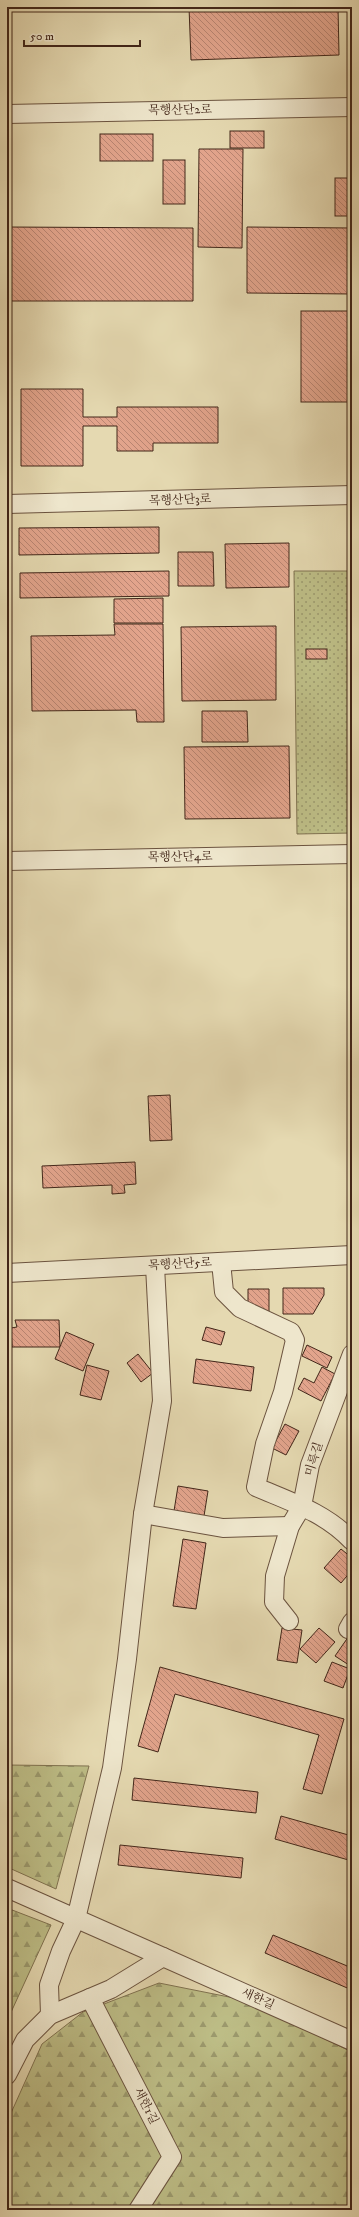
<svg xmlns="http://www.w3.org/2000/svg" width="359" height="2217" font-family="'IM FELL DW Pica','Noto Serif KR',serif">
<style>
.forest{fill:url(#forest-firs);stroke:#807250}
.park{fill:url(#park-dots);stroke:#807250}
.building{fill:url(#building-back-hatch);stroke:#422619}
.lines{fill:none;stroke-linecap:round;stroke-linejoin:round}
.minor-casing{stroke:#6b533f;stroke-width:20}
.minor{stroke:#eee6cc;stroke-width:18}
.labels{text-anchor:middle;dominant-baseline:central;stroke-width:3;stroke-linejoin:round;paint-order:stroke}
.street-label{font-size:12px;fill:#422619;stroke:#eee6cc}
</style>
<defs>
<pattern id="forest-firs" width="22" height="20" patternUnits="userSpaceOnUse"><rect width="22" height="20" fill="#bdbd86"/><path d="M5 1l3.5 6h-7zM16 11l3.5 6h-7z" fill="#9b996d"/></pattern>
<pattern id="park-dots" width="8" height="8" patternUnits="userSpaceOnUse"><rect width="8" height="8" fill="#bdbd86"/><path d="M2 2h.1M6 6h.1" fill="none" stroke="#9b996d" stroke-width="1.8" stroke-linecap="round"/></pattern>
<pattern id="building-back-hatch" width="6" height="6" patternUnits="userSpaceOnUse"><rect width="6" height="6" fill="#e2a48c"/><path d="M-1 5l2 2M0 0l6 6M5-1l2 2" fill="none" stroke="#b98572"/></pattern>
</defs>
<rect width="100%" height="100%" fill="#e5d9b1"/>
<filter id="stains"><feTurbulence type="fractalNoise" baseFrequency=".005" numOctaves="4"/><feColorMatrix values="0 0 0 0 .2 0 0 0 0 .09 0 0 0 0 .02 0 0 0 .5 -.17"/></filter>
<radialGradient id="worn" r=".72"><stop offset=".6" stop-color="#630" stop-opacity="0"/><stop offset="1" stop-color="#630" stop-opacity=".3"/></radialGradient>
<g class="forest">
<polygon points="7,1765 89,1766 56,1889 7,1867"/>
<polygon points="7,1908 51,1925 7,2021"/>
<polygon points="159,1983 244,2000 352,2052 352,2210 7,2210 7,2122 42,2044 83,2012"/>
</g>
<polygon class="park" points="294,571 352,571 352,833 297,834"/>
<g class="building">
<polygon points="189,7 338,7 339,55 191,60"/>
<rect x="230" y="131" width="34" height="17"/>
<rect x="100" y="134" width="53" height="27"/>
<polygon points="199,149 243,149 242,248 198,247"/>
<rect x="163" y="160" width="22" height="44"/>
<rect x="335" y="178" width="17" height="38"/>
<polygon points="7,227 193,228 193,301 7,301"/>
<polygon points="247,227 352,228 352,294 247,293"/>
<rect x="301" y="311" width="51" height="91"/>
<polygon points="21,389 83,389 83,417 117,417 117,407 218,407 218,443 153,443 153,451 117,451 117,426 83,426 83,466 21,466"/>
<polygon points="159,527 159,553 19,555 19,528"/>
<polygon points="289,543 289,587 226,588 225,544"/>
<polygon points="178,552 213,552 214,586 178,586"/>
<polygon points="169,571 169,596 20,598 20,573"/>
<polygon points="163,598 163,623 114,623 114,599"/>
<polygon points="114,624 163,624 164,722 137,722 136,710 32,711 31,636 115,635"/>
<polygon points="276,626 276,700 182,701 181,627"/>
<rect x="306" y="649" width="21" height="10"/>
<polygon points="202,711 247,711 248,742 202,742"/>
<polygon points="289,746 290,818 185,819 184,747"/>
<polygon points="170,1095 172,1140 150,1141 148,1096"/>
<polygon points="135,1162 136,1184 124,1185 125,1193 112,1194 112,1185 43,1188 42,1166"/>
<polygon points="283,1288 324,1288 324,1295 313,1314 283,1314"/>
<polygon points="248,1289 269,1289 269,1317 248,1307"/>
<polygon points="15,1320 59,1320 60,1347 12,1347 11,1328 17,1327"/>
<polygon points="206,1327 225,1332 221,1345 202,1340"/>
<rect x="7" y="1329" width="2" height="22"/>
<polygon points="66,1332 94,1344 83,1371 55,1359"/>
<polygon points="307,1345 332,1357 327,1368 302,1356"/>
<polygon points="138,1354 153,1373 141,1382 127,1363"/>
<polygon points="196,1359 254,1367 251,1391 193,1383"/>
<polygon points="87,1365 109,1371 101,1400 80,1395"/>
<polygon points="322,1367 335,1374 321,1401 298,1389 304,1378 314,1383"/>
<polygon points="285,1424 299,1431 286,1455 272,1448"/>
<polygon points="178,1486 208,1491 204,1516 174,1511"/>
<polygon points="183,1539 206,1543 196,1609 173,1606"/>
<polygon points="341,1549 352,1558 352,1570 341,1583 324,1568"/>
<polygon points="282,1628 302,1630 297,1663 277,1660"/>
<polygon points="319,1628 335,1642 316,1663 300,1649"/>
<polygon points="351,1633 352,1634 352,1667 335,1656"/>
<polygon points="332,1662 350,1669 343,1688 324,1681"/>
<polygon points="160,1667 344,1719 322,1794 303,1789 319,1735 175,1694 158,1752 138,1746"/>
<polygon points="352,1674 352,1689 348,1688"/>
<polygon points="134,1778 258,1792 256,1813 132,1800"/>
<polygon points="281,1816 352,1836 352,1861 275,1839"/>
<polygon points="120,1845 243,1858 241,1878 118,1865"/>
<polygon points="273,1935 352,1968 352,1990 265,1953"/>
</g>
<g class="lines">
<g class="minor-casing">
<g id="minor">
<polyline points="7,114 352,107"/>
<polyline points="7,504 352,495"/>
<polyline points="7,861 352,854"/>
<path d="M221,1262L224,1292L240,1308L291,1332L295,1340L283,1392L265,1444L256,1487C291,1502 326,1513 352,1541"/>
<polyline points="7,1273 352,1255"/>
<polyline points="143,1514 223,1528 290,1526"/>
<polyline points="289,1621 274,1602 275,1576 290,1526 302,1506 310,1465 352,1354"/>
<polyline points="348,1629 352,1622"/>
<polyline points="7,1888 163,1957"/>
<polyline points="90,1998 172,2157 138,2210"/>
<polyline points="50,2015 49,1985 61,1951 76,1919 112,1768 127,1659 143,1514 162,1401 155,1266"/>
<polyline points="7,2075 25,2040 50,2015 111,1989 163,1957 352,2041"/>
</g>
</g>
<use href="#minor" class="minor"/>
</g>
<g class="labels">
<g class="street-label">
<text transform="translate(180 110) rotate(-1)">목행산단2로</text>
<text transform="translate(180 500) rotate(-2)">목행산단3로</text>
<text transform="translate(180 857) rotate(-1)">목행산단4로</text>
<text transform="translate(180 1264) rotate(-3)">목행산단5로</text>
<text transform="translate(314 1459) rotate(-73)">미륵길</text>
<text transform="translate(258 1999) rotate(24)">새한길</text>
<text transform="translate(146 2106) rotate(63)">새한1길</text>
</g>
</g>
<rect width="359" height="2217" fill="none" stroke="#e5d9b1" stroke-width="24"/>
<rect x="8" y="8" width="343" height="2201" fill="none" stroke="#422619" stroke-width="2"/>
<rect x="12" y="12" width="335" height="2193" fill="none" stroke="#422619"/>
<path d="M24 40v6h116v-6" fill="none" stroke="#422619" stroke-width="2"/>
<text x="30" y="40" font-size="12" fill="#422619" stroke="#eee6cc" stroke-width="3" paint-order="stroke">50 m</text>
<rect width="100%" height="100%" filter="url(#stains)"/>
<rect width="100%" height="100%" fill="url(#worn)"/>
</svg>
